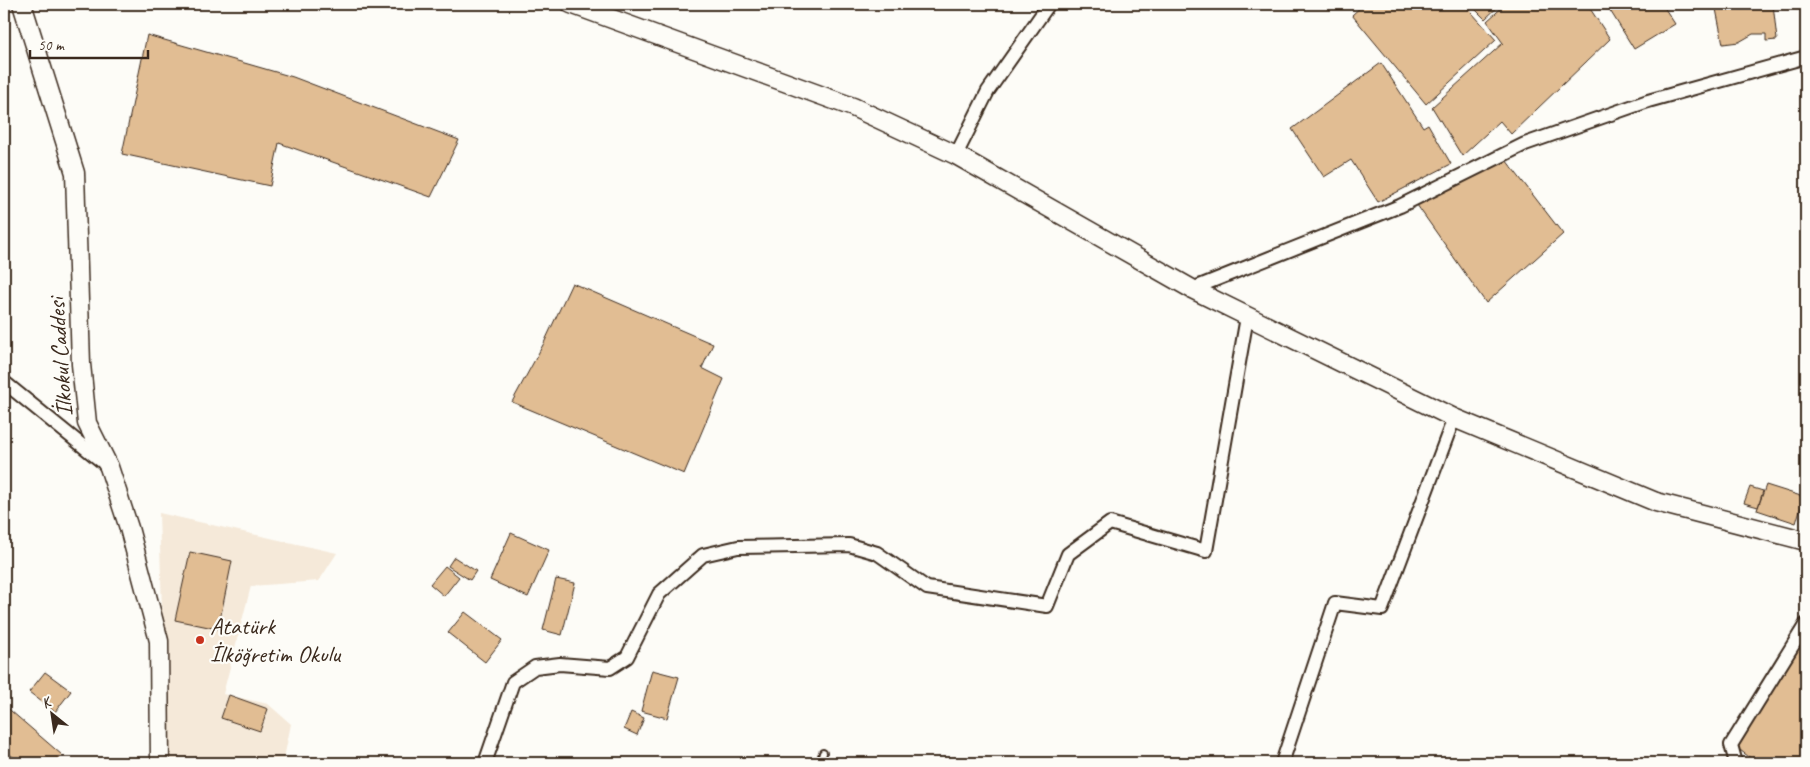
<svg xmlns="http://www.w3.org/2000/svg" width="1810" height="767" font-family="Caveat,sans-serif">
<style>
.built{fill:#f5e9d9}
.building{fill:#e1bd93;stroke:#3b2a1e}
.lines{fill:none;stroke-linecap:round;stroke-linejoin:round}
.lane-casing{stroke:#3b2a1e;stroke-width:10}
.street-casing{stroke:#3b2a1e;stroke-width:16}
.secondary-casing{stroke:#3b2a1e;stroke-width:21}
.lane{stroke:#fdfcf7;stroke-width:6}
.street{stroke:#fdfcf7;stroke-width:12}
.secondary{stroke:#fdfcf7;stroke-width:18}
.poi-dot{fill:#c8321e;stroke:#fdfcf7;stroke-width:2}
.labels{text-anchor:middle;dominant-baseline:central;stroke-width:4.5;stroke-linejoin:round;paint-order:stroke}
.street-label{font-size:24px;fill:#3b2a1e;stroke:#fdfcf7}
.poi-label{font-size:24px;fill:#3b2a1e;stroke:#fdfcf7;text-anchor:start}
</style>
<rect width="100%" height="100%" fill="#fdfcf7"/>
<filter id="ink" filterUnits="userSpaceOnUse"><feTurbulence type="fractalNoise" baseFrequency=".02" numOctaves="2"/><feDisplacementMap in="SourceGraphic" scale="10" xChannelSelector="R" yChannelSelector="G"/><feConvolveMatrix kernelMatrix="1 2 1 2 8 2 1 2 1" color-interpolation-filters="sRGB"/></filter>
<g filter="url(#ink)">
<polygon class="built" points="159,513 337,553 319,581 251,586 223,694 268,704 291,724 283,763 171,763 166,741"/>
<g class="building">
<polygon points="1364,4 1464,4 1496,40 1426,104 1352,15"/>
<polygon points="1470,4 1501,4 1485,19"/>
<polygon points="1506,4 1587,4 1610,39 1511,134 1500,121 1462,156 1432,107 1503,43 1487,21"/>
<polygon points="1606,4 1662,4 1675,24 1634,49"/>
<polygon points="1715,4 1773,4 1777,40 1766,41 1766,34 1753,34 1739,42 1723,44"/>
<polygon points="147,35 293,77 459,140 431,197 279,143 270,186 122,154"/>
<polygon points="1381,63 1423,127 1428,124 1451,164 1378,202 1351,160 1324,177 1292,129"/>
<polygon points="1506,160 1563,234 1486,303 1417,205"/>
<polygon points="572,283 713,344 702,368 724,379 684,474 512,402 544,343"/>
<polygon points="1766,485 1804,497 1796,523 1757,510"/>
<polygon points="1750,487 1763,491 1758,507 1744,503"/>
<polygon points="511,533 549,550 528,597 490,580"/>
<polygon points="190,552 232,561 218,629 175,620"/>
<polygon points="454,557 476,571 470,580 448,566"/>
<polygon points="445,566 459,577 444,596 430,584"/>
<polygon points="556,579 575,583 562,635 543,630"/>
<polygon points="465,612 502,640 485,662 448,633"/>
<polygon points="1806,635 1806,763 1757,763 1736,747"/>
<polygon points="652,670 679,677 667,718 641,711"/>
<polygon points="45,672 71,691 55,712 29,692"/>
<polygon points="229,695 268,709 260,731 221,718"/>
<polygon points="4,705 62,755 55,763 20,763 4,749"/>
<polygon points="631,712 644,718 637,735 624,729"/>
</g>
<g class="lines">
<g class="lane-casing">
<polyline id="lane" points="820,763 823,753"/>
</g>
<g class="street-casing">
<g id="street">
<polyline points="956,155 988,91 1049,4"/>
<polyline points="1192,289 1400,206 1525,144 1648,101 1806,57"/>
<polyline points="4,382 105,464"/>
<polyline points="485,763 513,682 535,667 560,664 610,668 627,657 659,594 703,555 738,547 849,545 877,553 927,588 1047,606 1068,554 1110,523 1206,551 1247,317"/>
<polyline points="1282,763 1335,603 1382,609 1454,418"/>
<polyline points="1736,763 1731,745 1806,624"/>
</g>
</g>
<g class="secondary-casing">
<g id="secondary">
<polyline points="22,4 75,173 81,364 87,423 109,467 129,528 159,641 160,763"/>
<polyline points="571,4 853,107 956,155 1192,289 1454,418 1656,502 1806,541"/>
</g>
</g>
<use href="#lane" class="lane"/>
<use href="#street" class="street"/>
<use href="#secondary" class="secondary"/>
</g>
</g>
<circle class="poi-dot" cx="200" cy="640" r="5"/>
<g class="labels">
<g class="street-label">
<text transform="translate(60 357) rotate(-94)">İlkokul Caddesi</text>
</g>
<g class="poi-label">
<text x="210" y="626">Atatürk<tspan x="210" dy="28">İlköğretim Okulu</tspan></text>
</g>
</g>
<rect width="1810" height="767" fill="none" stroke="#fdfcf7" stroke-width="20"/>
<rect x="10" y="10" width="1790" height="747" fill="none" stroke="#3b2a1e" stroke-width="2" filter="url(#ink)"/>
<g transform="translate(52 714) rotate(330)" stroke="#fdfcf7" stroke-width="4" paint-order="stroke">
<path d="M0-4L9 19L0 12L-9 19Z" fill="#3b2a1e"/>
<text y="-8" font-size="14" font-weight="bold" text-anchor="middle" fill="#3b2a1e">K</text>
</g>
<path d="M30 50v8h118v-8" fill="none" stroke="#3b2a1e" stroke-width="2.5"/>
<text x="38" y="50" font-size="15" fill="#3b2a1e" stroke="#fdfcf7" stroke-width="4" paint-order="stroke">50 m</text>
</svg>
